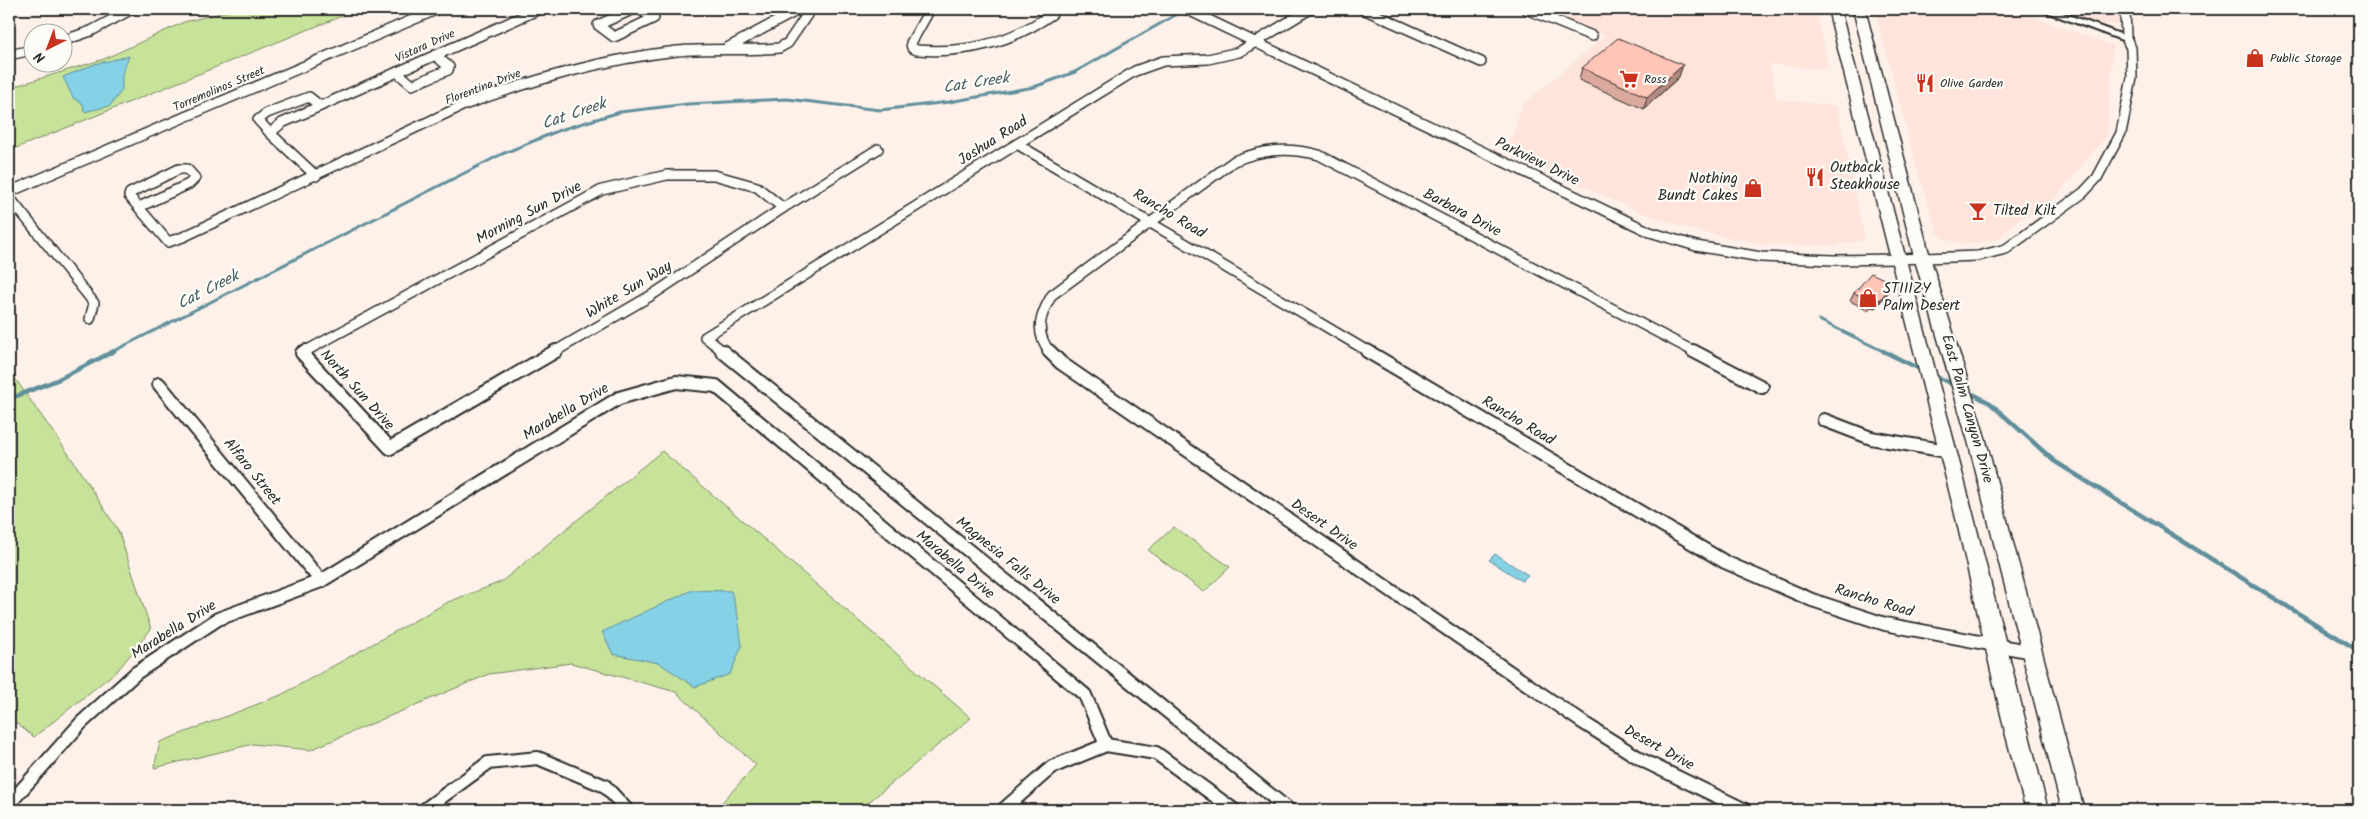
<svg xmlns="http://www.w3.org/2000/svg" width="2368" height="819" font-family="Kalam,sans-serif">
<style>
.built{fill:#fee4da}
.green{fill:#c7e39a;stroke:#798762}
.water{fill:#85d1e6;stroke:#618f9b}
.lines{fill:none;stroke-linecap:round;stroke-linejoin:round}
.stream-far1{stroke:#618f9b;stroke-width:3}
.stream{stroke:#618f9b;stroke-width:4.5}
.minor-far1-casing{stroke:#2b2b2b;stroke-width:12}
.minor-casing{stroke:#2b2b2b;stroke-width:16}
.tertiary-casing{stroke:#2b2b2b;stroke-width:4}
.primary-casing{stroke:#2b2b2b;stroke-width:3}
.minor-far1{stroke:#fdfcf7;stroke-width:9}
.minor{stroke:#fdfcf7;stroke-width:12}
.tertiary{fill:#fdfcf7;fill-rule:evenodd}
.primary{fill:#fdfcf7;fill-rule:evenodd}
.wall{fill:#dba99d;stroke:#2b2b2b}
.shaded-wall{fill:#b28a7f;stroke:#2b2b2b}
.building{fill:#ffc5b6;stroke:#2b2b2b}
.labels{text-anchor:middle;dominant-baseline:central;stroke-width:4.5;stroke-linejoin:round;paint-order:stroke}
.far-street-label{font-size:12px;fill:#2b2b2b;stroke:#fdfcf7}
.far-poi-label{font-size:12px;fill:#2b2b2b;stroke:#fdfcf7;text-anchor:start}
.street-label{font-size:15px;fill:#2b2b2b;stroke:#fdfcf7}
.poi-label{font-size:15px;fill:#2b2b2b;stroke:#fdfcf7;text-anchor:start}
.water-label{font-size:16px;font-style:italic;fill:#465d63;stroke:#fdfcf7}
</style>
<rect width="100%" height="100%" fill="#fdf1ea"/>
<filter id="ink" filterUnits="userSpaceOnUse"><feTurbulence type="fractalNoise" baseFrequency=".02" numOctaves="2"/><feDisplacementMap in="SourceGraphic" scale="10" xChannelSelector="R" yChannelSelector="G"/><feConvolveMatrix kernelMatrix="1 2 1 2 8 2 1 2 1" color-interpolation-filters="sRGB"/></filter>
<g filter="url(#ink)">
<g class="built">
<polygon points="1541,9 1816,9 1828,67 1820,69 1770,64 1776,99 1837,106 1865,240 1833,246 1767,245 1689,229 1635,210 1509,152 1502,147 1514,133 1521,106 1605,36"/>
<polygon points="1875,9 2011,9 2113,46 2107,135 2051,203 2014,222 1997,240 1963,244 1943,238 1938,232 1918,173"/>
<polygon points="2053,9 2121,9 2123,25 2097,24"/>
</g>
<g class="green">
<polygon points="237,9 359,9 9,151 9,88 104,59 184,22"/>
<polygon points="9,370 70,456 118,530 151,629 118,670 34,737 9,718"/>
<polygon points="662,451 971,718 859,810 715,810 756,765 676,692 571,663 489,674 310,750 253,744 154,768 160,742 281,695 448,602 501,582"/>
<polygon points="1174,527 1230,567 1204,592 1148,550"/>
</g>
<g class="water">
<polygon points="129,56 122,74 122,90 110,106 84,112 83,104 73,98 63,77 95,64"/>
<polygon points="1495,554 1528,575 1522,581 1489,560"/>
<polygon points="692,590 731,591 738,616 742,646 730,674 695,687 659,663 613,654 602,632"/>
</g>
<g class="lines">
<g class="stream-far1">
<polyline points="1819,320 1885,352"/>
<polyline points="112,352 502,154 560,130 620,112 688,104 787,99 880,110 949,102 1034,87 1075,72 1186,9"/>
</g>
<g class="stream">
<polyline points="1883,351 1922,370"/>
<polyline points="1933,375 1956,386"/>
<polyline points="1969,392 1990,403 2054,461 2359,651"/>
<polyline points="9,399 57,380 114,351"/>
</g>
<g class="minor-far1-casing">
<g id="minor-far1">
<polyline points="634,9 598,25 614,37 654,18 639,9"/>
<path d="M930,9L911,43L912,48L917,50C965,54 1012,42 1052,14L1049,9"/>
<polyline points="1186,9 1650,232 1696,246 1761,257 1833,260 1898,259 1978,256 2006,249 2083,193 2097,178 2121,133 2132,78 2131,48 2126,38 2125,9"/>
<polyline points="1363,9 1481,62"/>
<polyline points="1526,9 1592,36"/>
<polyline points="62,41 91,31 132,9"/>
<polyline points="727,48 800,9"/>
<polyline points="9,55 32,50"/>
<polyline points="397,72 412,85 448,70 449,67 435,55"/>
<polyline points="270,133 258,120 267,113 309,97 320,106"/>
<polyline points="1017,144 1369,352"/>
<polyline points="316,176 270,133 282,123 540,9"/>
<polyline points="9,192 438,9"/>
<polyline points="9,197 94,303 90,319"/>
<path d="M139,207L189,184L195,178L187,169H179L130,193L129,196L168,242L183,237L464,105C533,80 603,59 677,51C711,48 745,51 779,48L788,43L811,9"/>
<polyline points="783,208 878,149"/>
<polyline points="304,352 602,190 667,175 714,175 757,187 783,208"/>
<polyline points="554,352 652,295 783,208"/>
<polyline points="724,352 705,337 1135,71 1163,61 1208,59 1239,52 1310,9"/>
<path d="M1050,352C1034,332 1040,315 1052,295L1234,161C1263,149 1289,147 1319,155L1695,352"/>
</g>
</g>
<g class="minor-casing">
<g id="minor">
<polyline points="306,351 302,353 390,448 556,351"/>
<polyline points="722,351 1289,810"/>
<polyline points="1049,351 1061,363 1582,722 1644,761 1745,810"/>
<polyline points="1367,351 1725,562 1812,600 1885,624 2032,652"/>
<polyline points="1693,351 1762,387"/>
<polyline points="159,384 321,581"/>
<polyline points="1824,420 1871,438 1947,451"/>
<polyline points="9,804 81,723 136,673 218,619 321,581 619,398 676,382 716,386 1085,695 1106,745"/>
<polyline points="424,810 488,763 538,758 605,786 626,809"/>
<polyline points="1003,810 1052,767 1106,745 1156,753 1234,810"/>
</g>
</g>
<g class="tertiary-casing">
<polygon id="tertiary" points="2038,9 2052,9 2131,38 2126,41 2122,40"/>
</g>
<g class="primary-casing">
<g id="primary">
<polygon points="1828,9 1840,9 1973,514 2048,810 2026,810 2005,732 1955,514"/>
<polygon points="1853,9 1865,9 1930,257 1986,441 2084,810 2062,810 1968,441 1914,257"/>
</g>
</g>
<use href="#minor-far1" class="minor-far1"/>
<use href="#minor" class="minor"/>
<use href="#tertiary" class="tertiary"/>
<use href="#primary" class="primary"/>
</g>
<g class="wall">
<polygon points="1582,68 1679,77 1644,109 1579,80"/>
<polygon points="1887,284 1887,294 1875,308 1871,307 1868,310 1850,301 1854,293"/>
</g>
<g class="shaded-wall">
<polygon points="1683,65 1679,77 1644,109 1647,97"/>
<polygon points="1891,286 1887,294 1875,308 1880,300"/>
</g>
<g class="building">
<polygon points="1618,38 1683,65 1647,97 1582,68"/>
<polygon points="1871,273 1888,281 1886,283 1891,286 1880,300 1876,298 1873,302 1854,293"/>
</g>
</g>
<defs>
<g id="shop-bare" transform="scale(1.5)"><path d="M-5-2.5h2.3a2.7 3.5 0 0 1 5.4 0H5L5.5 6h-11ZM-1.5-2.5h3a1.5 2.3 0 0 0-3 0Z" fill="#c8321e" stroke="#fdfcf7" stroke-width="2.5" paint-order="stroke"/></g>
<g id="supermarket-bare" transform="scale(1.5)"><path d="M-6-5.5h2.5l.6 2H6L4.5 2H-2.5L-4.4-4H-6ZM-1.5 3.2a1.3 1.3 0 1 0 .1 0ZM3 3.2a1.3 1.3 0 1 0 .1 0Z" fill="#c8321e" stroke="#fdfcf7" stroke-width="2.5" paint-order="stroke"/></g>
<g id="restaurant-bare" transform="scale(1.5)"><path d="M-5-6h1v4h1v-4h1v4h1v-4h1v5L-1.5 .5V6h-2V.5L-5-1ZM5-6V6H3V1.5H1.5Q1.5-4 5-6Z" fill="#c8321e" stroke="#fdfcf7" stroke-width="2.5" paint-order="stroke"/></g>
<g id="bar-bare" transform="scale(1.5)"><path d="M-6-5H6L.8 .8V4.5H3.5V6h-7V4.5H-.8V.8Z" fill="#c8321e" stroke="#fdfcf7" stroke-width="2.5" paint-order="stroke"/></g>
</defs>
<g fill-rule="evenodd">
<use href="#shop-bare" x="2255" y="58"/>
<use href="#supermarket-bare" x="1629" y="79"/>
<use href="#restaurant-bare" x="1925" y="83"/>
<use href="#restaurant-bare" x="1815" y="177"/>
<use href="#shop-bare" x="1753" y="188"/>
<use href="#bar-bare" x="1978" y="211"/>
<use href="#shop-bare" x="1868" y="298"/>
</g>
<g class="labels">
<g class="far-street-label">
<text transform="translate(425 46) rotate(-24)">Vistara Drive</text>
<text transform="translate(483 87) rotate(-21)">Florentina Drive</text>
<text transform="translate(219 89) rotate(-23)">Torremolinos Street</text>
</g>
<g class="far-poi-label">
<text x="2270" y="58">Public Storage</text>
<text x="1644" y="79">Ross</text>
<text x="1940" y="83">Olive Garden</text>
</g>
<g class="street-label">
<text transform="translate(993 141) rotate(-32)">Joshua Road</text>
<text transform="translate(1537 162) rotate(26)">Parkview Drive</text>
<text transform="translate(529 213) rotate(-28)">Morning Sun Drive</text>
<text transform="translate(1462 213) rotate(28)">Barbara Drive</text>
<text transform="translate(1169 214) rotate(31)">Rancho Road</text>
<text transform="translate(629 290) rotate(-31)">White Sun Way</text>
<text transform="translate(357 390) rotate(48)">North Sun Drive</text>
<text transform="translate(1967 409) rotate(74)">East Palm Canyon Drive</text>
<text transform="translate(566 412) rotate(-31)">Marabella Drive</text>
<text transform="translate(1518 421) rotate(31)">Rancho Road</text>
<text transform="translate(252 472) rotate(51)">Alfaro Street</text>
<text transform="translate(1324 525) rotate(35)">Desert Drive</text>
<text transform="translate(1008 561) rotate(39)">Magnesia Falls Drive</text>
<text transform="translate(955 565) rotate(40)">Marabella Drive</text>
<text transform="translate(1874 601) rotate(17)">Rancho Road</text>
<text transform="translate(174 630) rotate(-32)">Marabella Drive</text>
<text transform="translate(1659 748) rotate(29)">Desert Drive</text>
</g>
<g class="poi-label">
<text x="1830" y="168">Outback<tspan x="1830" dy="17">Steakhouse</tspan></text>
<text x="1738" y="179" text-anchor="end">Nothing<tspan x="1738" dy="17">Bundt Cakes</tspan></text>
<text x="1993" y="211">Tilted Kilt</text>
<text x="1883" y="289">STIIIZY<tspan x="1883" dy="17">Palm Desert</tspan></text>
</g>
<g class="water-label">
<text transform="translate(976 83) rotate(-9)">Cat Creek</text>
<text transform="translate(574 114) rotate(-19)">Cat Creek</text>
<text transform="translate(208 290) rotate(-27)">Cat Creek</text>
</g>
</g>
<rect width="2368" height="819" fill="none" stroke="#fdfcf7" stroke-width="30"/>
<rect x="15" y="15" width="2338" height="789" fill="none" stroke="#2b2b2b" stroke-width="2" filter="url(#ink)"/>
<g transform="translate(48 48) rotate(222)"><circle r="24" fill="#fdfcf7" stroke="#a9a8a5"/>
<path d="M0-4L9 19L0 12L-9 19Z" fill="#c8321e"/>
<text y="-8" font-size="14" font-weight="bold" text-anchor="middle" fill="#2b2b2b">N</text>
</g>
</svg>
